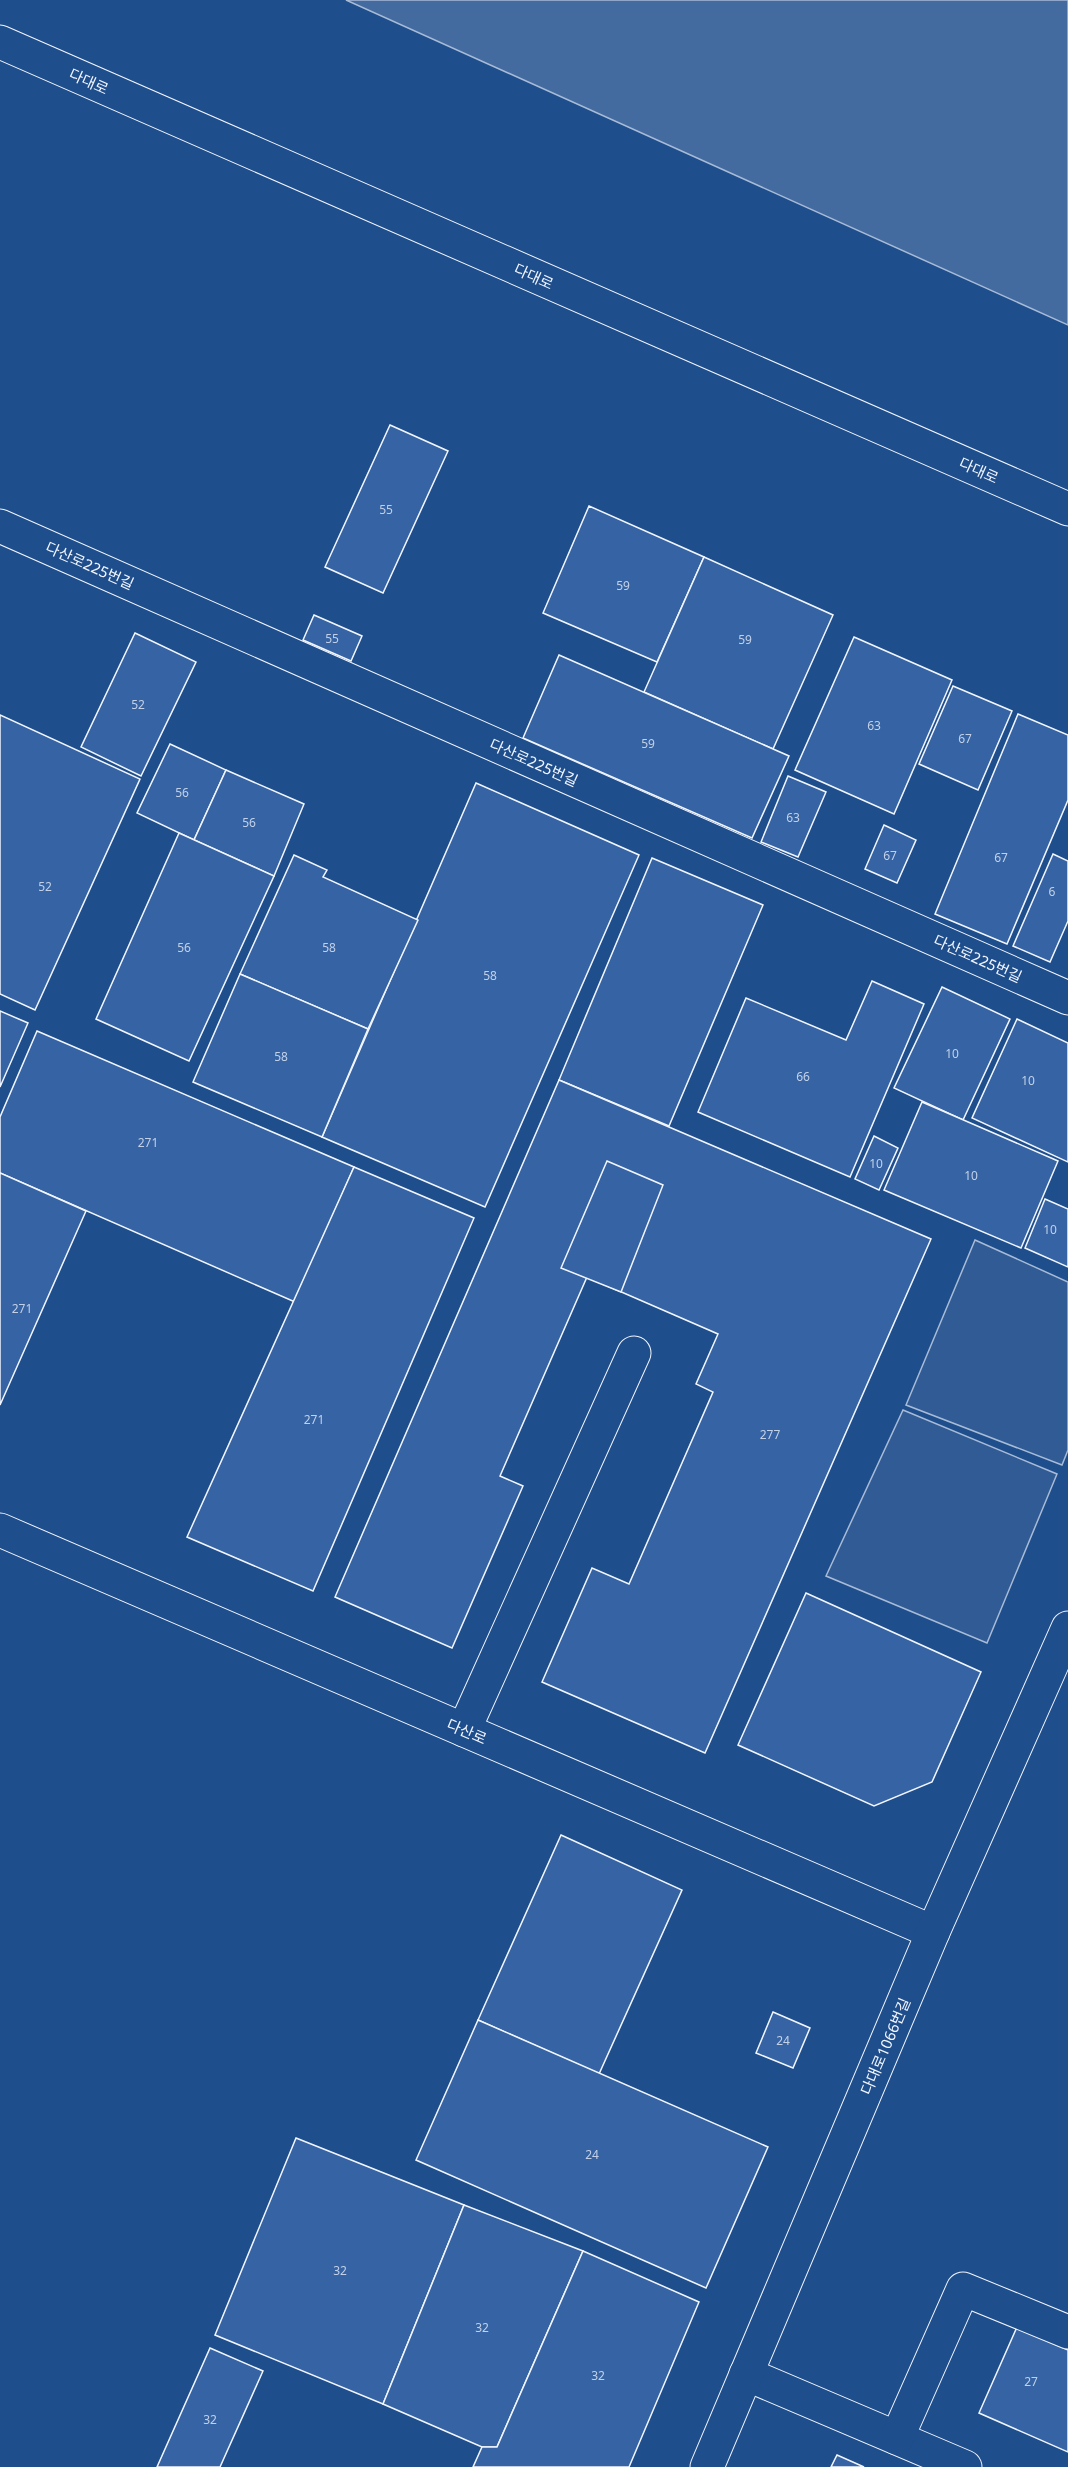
<svg xmlns="http://www.w3.org/2000/svg" width="1068" height="2467" font-family="'Noto Sans','Noto Sans KR',sans-serif">
<style>
.built{fill:#305b95;stroke:#a8bbd7;stroke-width:1.5}
.water{fill:#446ba0;stroke:#a8bbd7;stroke-width:1.5}
.building{fill:#3563a3;stroke:#f2f6ff;stroke-width:1.5}
.lines{fill:none;stroke-linecap:round;stroke-linejoin:round}
.minor-casing{stroke:#f2f6ff;stroke-width:35}
.major-casing{stroke:#f2f6ff;stroke-width:35}
.minor{stroke:#1f4e8c;stroke-width:33}
.major{stroke:#1f4e8c;stroke-width:33}
.labels{text-anchor:middle;dominant-baseline:central;stroke-width:4.5;stroke-linejoin:round;paint-order:stroke}
.number-label{font-size:12px;fill:#c3d1e8}
.street-label{font-size:15px;fill:#f2f6ff;stroke:#1f4e8c}
</style>
<rect width="100%" height="100%" fill="#1f4e8c"/>
<g class="built">
<polygon points="975,1240 1068,1282 1068,1450 1062,1465 906,1405"/>
<polygon points="903,1410 1057,1474 987,1643 826,1576"/>
</g>
<polygon class="water" points="346,0 1068,0 1068,325"/>
<g class="building">
<polygon points="390,425 448,451 383,593 325,567"/>
<polygon points="589,506 704,557 657,662 543,613"/>
<polygon points="704,557 833,615 773,749 644,692"/>
<polygon points="314,615 362,636 351,661 303,640"/>
<polygon points="135,633 196,662 141,776 81,747"/>
<polygon points="854,637 952,680 894,814 795,770"/>
<polygon points="559,655 789,756 752,838 523,738"/>
<polygon points="953,686 1012,711 978,790 919,764"/>
<polygon points="1018,714 1068,735 1068,800 1007,944 935,914"/>
<polygon points="0,715 140,779 35,1010 0,994"/>
<polygon points="170,744 226,770 194,840 137,813"/>
<polygon points="226,770 304,804 274,876 194,840"/>
<polygon points="788,776 826,792 798,857 761,842"/>
<polygon points="476,783 639,855 485,1207 322,1137"/>
<polygon points="884,825 916,840 897,883 865,869"/>
<polygon points="179,833 274,876 189,1061 96,1019"/>
<polygon points="1053,854 1068,861 1068,921 1050,962 1013,946"/>
<polygon points="294,855 327,870 323,877 418,920 368,1029 240,974"/>
<polygon points="652,858 763,905 669,1126 559,1080"/>
<polygon points="240,974 368,1029 322,1137 193,1082"/>
<polygon points="872,981 924,1004 850,1177 698,1112 746,998 846,1040"/>
<polygon points="942,987 1010,1019 963,1120 894,1088"/>
<polygon points="0,1011 28,1023 0,1087"/>
<polygon points="1017,1019 1068,1043 1068,1162 972,1118"/>
<polygon points="37,1031 354,1167 295,1302 0,1173 0,1117"/>
<polygon points="559,1080 931,1239 705,1753 542,1682 592,1568 629,1584 713,1392 696,1384 718,1334 587,1277 500,1476 523,1486 452,1648 335,1597"/>
<polygon points="922,1102 1058,1161 1021,1248 884,1190"/>
<polygon points="874,1136 898,1148 879,1190 855,1179"/>
<polygon points="607,1161 663,1185 621,1292 561,1268"/>
<polygon points="354,1167 474,1218 313,1591 187,1537"/>
<polygon points="0,1173 86,1211 0,1405"/>
<polygon points="1045,1199 1068,1209 1068,1267 1025,1248"/>
<polygon points="806,1593 981,1672 932,1782 874,1806 738,1745"/>
<polygon points="561,1835 682,1890 599,2074 478,2020"/>
<polygon points="773,2012 810,2028 793,2068 756,2053"/>
<polygon points="478,2020 768,2147 706,2288 416,2160"/>
<polygon points="296,2138 464,2205 383,2404 215,2335"/>
<polygon points="464,2205 583,2251 497,2447 482,2447 383,2404"/>
<polygon points="583,2251 699,2302 629,2467 473,2467 482,2447 497,2447"/>
<polygon points="1017,2327 1068,2350 1068,2452 979,2413"/>
<polygon points="210,2348 263,2371 220,2467 157,2467"/>
<polygon points="837,2455 864,2467 831,2467"/>
</g>
<g class="lines">
<g class="minor-casing">
<g id="minor">
<polyline points="0,526 1068,998"/>
<polyline points="0,1530 933,1932"/>
<polyline points="464,1730 634,1353"/>
<polyline points="746,2374 965,2467"/>
<polyline points="897,2438 963,2289 1068,2332"/>
<polyline points="707,2467 933,1932 1068,1628"/>
</g>
</g>
<g class="major-casing">
<polyline id="major" points="0,42 1068,509"/>
</g>
<use href="#minor" class="minor"/>
<use href="#major" class="major"/>
</g>
<g class="labels">
<g class="number-label">
<text x="386" y="509">55</text>
<text x="623" y="585">59</text>
<text x="332" y="638">55</text>
<text x="745" y="639">59</text>
<text x="138" y="704">52</text>
<text x="874" y="725">63</text>
<text x="965" y="738">67</text>
<text x="648" y="743">59</text>
<text x="182" y="792">56</text>
<text x="793" y="817">63</text>
<text x="249" y="822">56</text>
<text x="890" y="855">67</text>
<text x="1001" y="857">67</text>
<text x="45" y="886">52</text>
<text x="1052" y="891">6</text>
<text x="184" y="947">56</text>
<text x="329" y="947">58</text>
<text x="490" y="975">58</text>
<text x="952" y="1053">10</text>
<text x="281" y="1056">58</text>
<text x="803" y="1076">66</text>
<text x="1028" y="1080">10</text>
<text x="148" y="1142">271</text>
<text x="876" y="1163">10</text>
<text x="971" y="1175">10</text>
<text x="1050" y="1229">10</text>
<text x="22" y="1308">271</text>
<text x="314" y="1419">271</text>
<text x="770" y="1434">277</text>
<text x="783" y="2040">24</text>
<text x="592" y="2154">24</text>
<text x="340" y="2270">32</text>
<text x="482" y="2327">32</text>
<text x="598" y="2375">32</text>
<text x="1031" y="2381">27</text>
<text x="210" y="2419">32</text>
</g>
<g class="street-label">
<text transform="translate(89 81) rotate(24)">다대로</text>
<text transform="translate(534 276) rotate(24)">다대로</text>
<text transform="translate(979 470) rotate(24)">다대로</text>
<text transform="translate(90 565) rotate(24)">다산로225번길</text>
<text transform="translate(534 762) rotate(24)">다산로225번길</text>
<text transform="translate(978 958) rotate(24)">다산로225번길</text>
<text transform="translate(467 1731) rotate(23)">다산로</text>
<text transform="translate(885 2046) rotate(-67)">다대로1066번길</text>
</g>
</g>
</svg>
